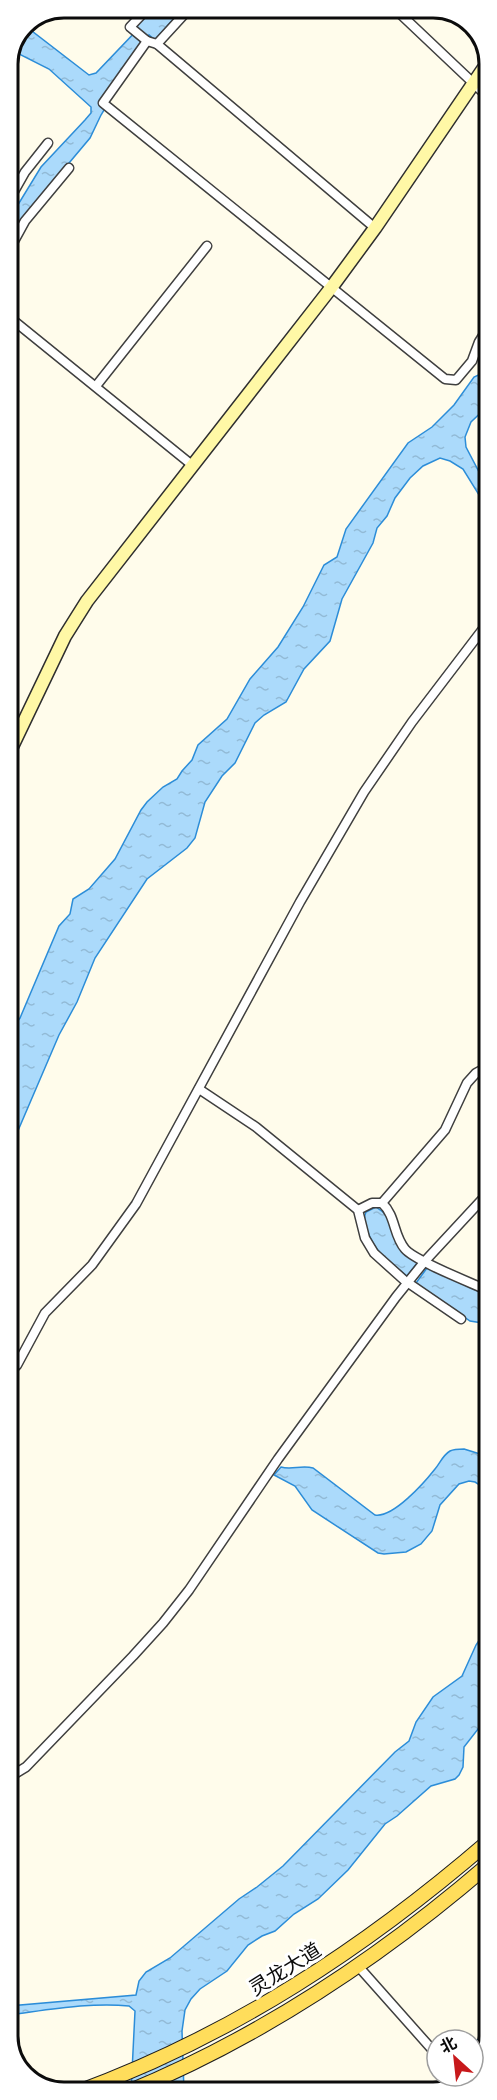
<svg xmlns="http://www.w3.org/2000/svg" width="497" height="2100" font-family="'Zilla Slab','Noto Sans SC',serif">
<style>
.water{fill:url(#water-ripples);stroke:#2c8dd8;stroke-width:1.5}
.lines{fill:none;stroke-linecap:round;stroke-linejoin:round}
.street-casing{stroke:#3f3f3f;stroke-width:11}
.secondary-casing{stroke:#2e2e2e;stroke-width:15}
.primary-casing{stroke:#1d1d1d;stroke-width:16}
.street{stroke:#fff;stroke-width:8}
.secondary{stroke:#fff8a6;stroke-width:12}
.primary{stroke:#ffdd5b;stroke-width:14}
.labels{text-anchor:middle;dominant-baseline:central;stroke-width:6;stroke-linejoin:round;paint-order:stroke}
.street-label{font-size:20px;fill:#0c0c0c;stroke:#fff}
.rim{fill:none;stroke:#0c0c0c;stroke-width:3}
</style>
<defs>
<pattern id="water-ripples" width="26" height="14" patternUnits="userSpaceOnUse" patternTransform="scale(1.5)"><rect width="26" height="14" fill="#abdafb"/><path d="M2 4q2-2 4 0t4 0M15 11q2-2 4 0t4 0" fill="none" stroke="#92bad6"/></pattern>
</defs>
<rect width="100%" height="100%" fill="#fffceb"/>
<g class="water">
<polygon points="156,8 183,8 155,40 149,35 101,115 90,138 22,219 8,244 8,221 41,167 85,120 91,113 91,107 49,69 13,51 24,25 89,75 96,73 138,29 136,25"/>
<polygon points="489,343 489,405 471,422 465,437 466,447 489,491 489,511 463,469 450,461 440,458 423,466 410,478 395,498 387,516 377,528 373,543 342,599 330,641 304,669 286,702 264,715 255,723 235,763 222,776 205,802 195,838 187,848 147,879 95,958 77,1002 59,1035 11,1147 8,1173 8,1033 20,1018 59,926 70,914 73,899 89,889 115,859 141,810 147,802 163,787 177,779 182,771 192,760 198,745 227,719 250,679 278,647 303,607 324,565 337,557 346,529 408,443 432,427 454,405 474,377 485,372 486,352"/>
<path d="M376,1207L387,1215L418,1262L407,1276C388,1261 376,1254 367,1230C365,1223 363,1219 366,1212Z"/>
<polygon points="427,1268 489,1296 489,1324 470,1321 416,1283"/>
<path d="M464,1449L480,1454L489,1460V1491L475,1482L469,1481L459,1484L440,1505L432,1531L421,1544L406,1552L384,1554L378,1553L312,1510L295,1486L274,1475L281,1467C291,1470 302,1465 313,1468L375,1515C393,1518 424,1483 435,1469C440,1463 443,1455 450,1451C454,1449 459,1449 464,1449Z"/>
<path d="M489,1625V1715L464,1747L463,1767L459,1775L455,1779L431,1786L397,1816L385,1824L348,1870L318,1899L294,1914L275,1931L262,1936L248,1945L227,1971L200,1989L191,1999L185,2010L182,2031L184,2092H131L135,2011L129,2006C90,2002 48,2010 9,2015V2006L136,1995L139,1981L146,1972L170,1958L239,1899L257,1887L283,1866L395,1752L409,1741L416,1722L433,1697L462,1676L476,1645Z"/>
<polygon points="489,2034 476,2073 473,2075 473,2042"/>
</g>
<g class="lines">
<g class="street-casing">
<g id="street">
<polyline points="148,8 130,27 147,41 157,44 375,228"/>
<polyline points="394,8 488,97"/>
<polyline points="147,41 103,103 445,379 456,380 472,361 479,342 489,326"/>
<polyline points="157,44 190,8"/>
<polyline points="8,202 25,172 48,143"/>
<polyline points="8,252 25,221 69,168"/>
<polyline points="8,316 192,465"/>
<polyline points="96,386 207,246"/>
<polyline points="489,912 489,921"/>
<polyline points="199,1089 256,1127 358,1210 365,1238 374,1253 404,1280 461,1319"/>
<polyline points="382,1203 445,1130 467,1083 476,1073 489,1066"/>
<path d="M358,1210L372,1203H382C396,1216 393,1235 405,1249C415,1261 472,1283 489,1291"/>
<polyline points="8,1374 17,1365 45,1313 92,1265 136,1204 300,902 364,792 412,722 489,621"/>
<polyline points="8,1778 26,1767 133,1656 163,1623 189,1590 278,1459 396,1297 425,1261 489,1192"/>
<polyline points="358,1966 437,2055"/>
<polyline points="457,2076 461,2081"/>
</g>
</g>
<g class="secondary-casing">
<polyline id="secondary" points="8,755 65,636 87,601 331,288 375,228 488,62"/>
</g>
<g class="primary-casing">
<g id="primary">
<path d="M78,2092C233,2035 365,1948 489,1841"/>
<path d="M128,2092C261,2037 380,1958 489,1864"/>
</g>
</g>
<use href="#street" class="street"/>
<use href="#secondary" class="secondary"/>
<use href="#primary" class="primary"/>
</g>
<g class="labels">
<g class="street-label">
<text transform="translate(285 1969) rotate(-32)">灵龙大道</text>
</g>
</g>
<path d="M0 0H497V2100H0ZM64 18H433A46 46 0 0 1 479 64V2036A46 46 0 0 1 433 2082H64A46 46 0 0 1 18 2036V64A46 46 0 0 1 64 18Z" fill="#fff" fill-rule="evenodd"/>
<path class="rim" d="M64 18H433A46 46 0 0 1 479 64V2036A46 46 0 0 1 433 2082H64A46 46 0 0 1 18 2036V64A46 46 0 0 1 64 18Z"/>
<g transform="translate(455 2058) rotate(333)"><circle r="28" fill="#ffffff" stroke="#9e9e9e" stroke-width="1.5"/>
<path d="M0-4.5L10 22L0 15L-10 22Z" fill="#c7191b"/>
<text y="-9" font-size="16" font-weight="bold" text-anchor="middle" fill="#0c0c0c">北</text>
</g>
</svg>
